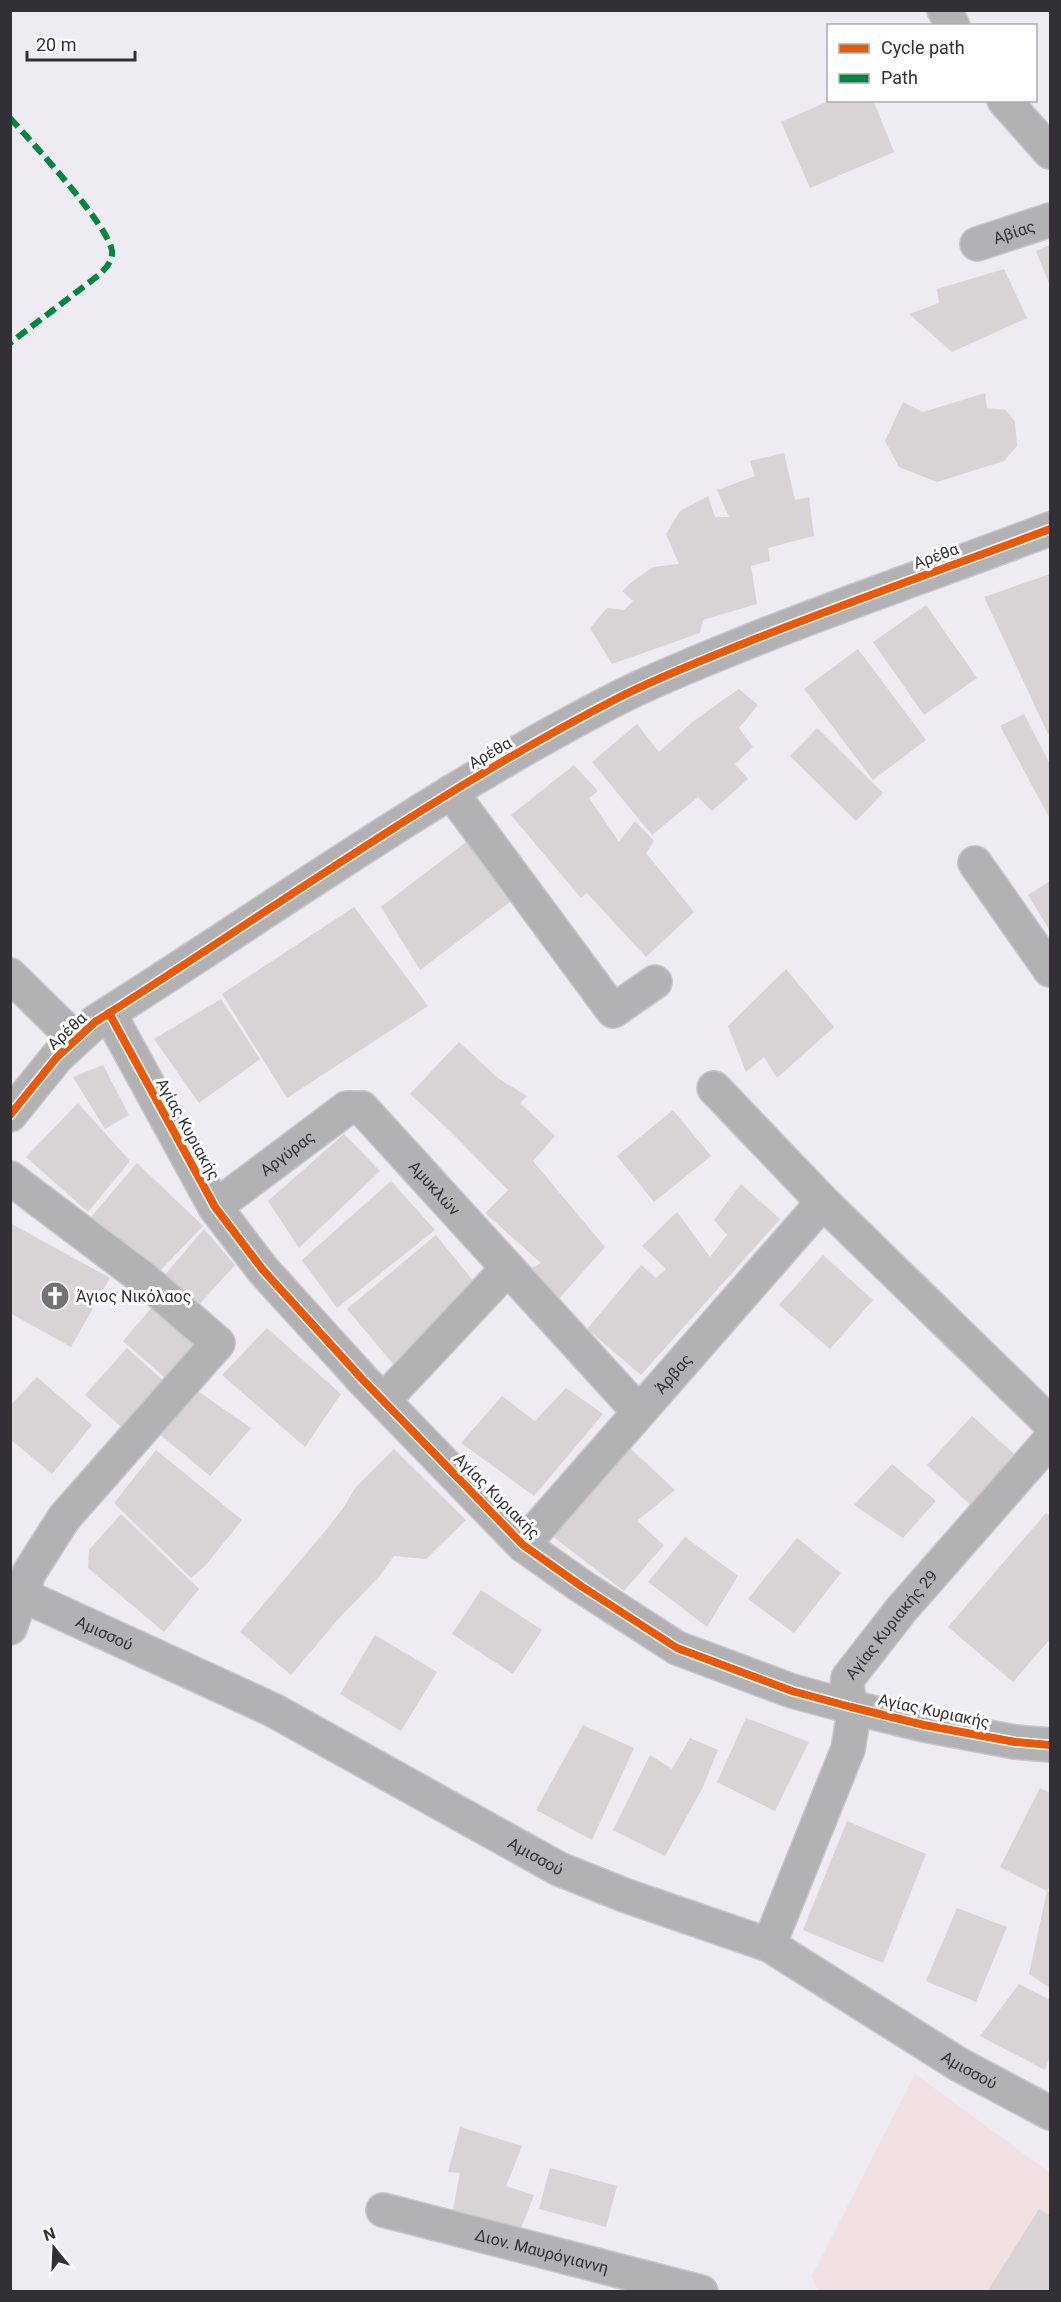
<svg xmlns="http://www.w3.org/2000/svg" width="1061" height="2302" font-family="Roboto,sans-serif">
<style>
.industrial{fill:#f1e1e3}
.building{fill:#d8d3d5}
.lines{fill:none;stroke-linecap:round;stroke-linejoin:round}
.minor-casing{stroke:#c8c6cb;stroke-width:36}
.minor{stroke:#b2b1b3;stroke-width:33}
.quiet{stroke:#00873e;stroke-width:6;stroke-dasharray:12 6;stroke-linecap:butt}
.cycleway-casing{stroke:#fff;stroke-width:11}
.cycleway{stroke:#e8590c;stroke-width:8}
.labels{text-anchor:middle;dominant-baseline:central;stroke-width:6;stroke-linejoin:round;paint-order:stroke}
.street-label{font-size:16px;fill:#323035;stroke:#fff}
.poi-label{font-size:16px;fill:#323035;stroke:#fff;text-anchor:start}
</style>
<rect width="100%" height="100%" fill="#eeebf2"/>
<polygon class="industrial" points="915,2074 1050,2173 1050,2291 818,2291 812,2276"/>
<g class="building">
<polygon points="831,100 873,100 894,152 810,188 781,122"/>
<polygon points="1050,245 1050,286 1036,251"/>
<polygon points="1004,269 1027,318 952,352 909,314 939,303 937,289"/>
<polygon points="985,393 987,408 1006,410 1015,422 1017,446 1004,461 937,482 899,467 885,441 903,402 923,412"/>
<polygon points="784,453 795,500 809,497 814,536 768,548 770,561 751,566 757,604 703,620 700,633 612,664 590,628 607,608 624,610 633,601 622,591 633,581 653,567 679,564 666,534 680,511 708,496 715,517 729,517 717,490 755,476 750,461"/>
<polygon points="1050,574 1050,733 1048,734 984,597"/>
<polygon points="926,605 977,678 924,715 873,642"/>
<polygon points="858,649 926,740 873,780 804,689"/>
<polygon points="739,689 758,705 739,728 753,747 735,764 748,779 712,811 698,797 652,835 592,762 637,724 659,752 695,720"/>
<polygon points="1024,714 1050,764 1050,819 1000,726"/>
<polygon points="817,728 883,793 856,821 790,756"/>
<polygon points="574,765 598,791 589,798 619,842 635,821 654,841 646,853 694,912 646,957 587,893 581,898 511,815"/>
<polygon points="466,842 510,902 420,970 381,907"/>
<polygon points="1050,881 1050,931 1028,895"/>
<polygon points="354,907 428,1006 287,1098 222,994"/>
<polygon points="786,969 834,1027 777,1078 764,1057 746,1072 728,1026"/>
<polygon points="221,999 260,1059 199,1103 154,1039"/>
<polygon points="459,1042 499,1079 527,1096 520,1103 555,1136 533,1161 605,1247 557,1301 532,1268 541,1263 485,1213 508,1190 450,1131 410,1094"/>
<polygon points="103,1065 129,1115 105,1129 73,1077"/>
<polygon points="78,1103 130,1161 88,1212 26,1157"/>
<polygon points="673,1110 711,1156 654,1202 617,1156"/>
<polygon points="344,1134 380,1171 299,1248 268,1201"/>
<polygon points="137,1163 203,1226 158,1273 91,1217"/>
<polygon points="391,1181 435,1230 337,1308 302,1260"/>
<polygon points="741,1184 780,1219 641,1375 587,1329 641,1265 656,1278 666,1269 642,1246 677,1212 710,1257 727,1235 714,1220"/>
<polygon points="10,1223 110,1278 71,1347 10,1313"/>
<polygon points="204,1229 235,1265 195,1309 163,1277"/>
<polygon points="436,1235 474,1282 394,1365 347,1309"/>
<polygon points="823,1255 873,1300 830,1349 779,1305"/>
<polygon points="153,1306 202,1348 171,1383 123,1341"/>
<polygon points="267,1328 341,1394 305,1447 222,1375"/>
<polygon points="127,1348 168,1385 127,1432 85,1395"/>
<polygon points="37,1377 92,1425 52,1474 10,1439 10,1406"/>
<polygon points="566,1388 603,1414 534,1496 461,1443 502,1396 535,1421"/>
<polygon points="196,1390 251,1428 210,1476 157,1432"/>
<polygon points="972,1416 1021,1460 976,1510 927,1465"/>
<polygon points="628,1446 675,1490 637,1521 664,1545 624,1591 548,1533"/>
<polygon points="394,1449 466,1520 426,1559 394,1556 378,1578 340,1617 291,1675 240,1632 326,1530 344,1507 355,1488"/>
<polygon points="156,1450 242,1520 205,1566 191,1578 114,1503"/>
<polygon points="892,1464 936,1501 903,1538 854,1505"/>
<polygon points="1046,1513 1050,1516 1050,1639 1013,1682 948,1627"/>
<polygon points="121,1514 199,1589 164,1632 88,1568 89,1550"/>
<polygon points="685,1537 738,1576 707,1627 648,1582"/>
<polygon points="797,1538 841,1573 794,1633 748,1599"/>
<polygon points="481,1590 542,1630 513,1674 452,1634"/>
<polygon points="375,1635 437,1672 401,1731 340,1694"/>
<polygon points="746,1718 809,1742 775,1811 717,1782"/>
<polygon points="583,1725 634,1748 592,1840 536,1810"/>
<polygon points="690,1738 718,1750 703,1787 665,1856 613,1830 650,1755 672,1769"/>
<polygon points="1040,1788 1050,1793 1050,1885 1047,1891 1000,1867"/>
<polygon points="847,1821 926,1854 883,1963 803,1930"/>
<polygon points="1047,1891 1050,1892 1050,1988 1029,1974"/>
<polygon points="957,1908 1007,1927 976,2002 926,1981"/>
<polygon points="1019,1984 1050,2000 1050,2056 1045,2070 980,2036"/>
<polygon points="460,2127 522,2146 506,2186 534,2195 521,2228 453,2210 460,2173 448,2172"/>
<polygon points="550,2168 617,2186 606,2227 539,2209"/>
<polygon points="1039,2209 1050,2216 1050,2292 987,2292"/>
</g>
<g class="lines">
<g class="minor-casing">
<g id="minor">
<polyline points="944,10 953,26"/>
<polyline points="1004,100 1050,152"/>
<path id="s1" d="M977,244L1050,220"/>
<polyline points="451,792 613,1011 655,982"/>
<polyline points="975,863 1050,970"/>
<polyline points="10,975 75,1039"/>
<polyline points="109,1013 215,1207 263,1270 363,1380 523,1545 581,1586 677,1648 792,1691 851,1707 924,1725 1015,1742 1050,1745"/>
<polyline points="714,1088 823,1202 1050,1423"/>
<path d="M10,1115L57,1057L95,1022C268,913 433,793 616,699C661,676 708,658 755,639C853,600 952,566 1050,529"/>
<polyline points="10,1178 144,1279 218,1343 64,1518 29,1573 10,1628"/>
<path id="s2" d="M215,1207L347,1108H362L639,1412"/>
<polyline points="384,1400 507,1269"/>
<path id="s3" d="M523,1545L823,1202"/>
<path id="s4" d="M20,1594L273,1710L559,1869L624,1895L769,1945L958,2064L1050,2113"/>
<path id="s5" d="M769,1945L848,1749L853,1719L847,1687L848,1678L901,1610L1050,1440"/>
<path id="s6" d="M383,2210L701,2292"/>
</g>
</g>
<use href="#minor" class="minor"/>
<path class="quiet" d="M10,118C31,141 109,226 112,251C113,261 106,268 99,275L10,343"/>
<g class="cycleway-casing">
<g id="cycleway">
<polyline points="109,1013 215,1207 263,1270 363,1380 523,1545 581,1586 677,1648 792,1691 851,1707 924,1725 1015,1742 1050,1745"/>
<path d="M10,1115L57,1057L95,1022C268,913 433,793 616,699C661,676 708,658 755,639C853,600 952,566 1050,529"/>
</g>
</g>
<use href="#cycleway" class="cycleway"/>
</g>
<defs>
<g id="church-disc" transform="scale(1.5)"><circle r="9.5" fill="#747177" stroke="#fff"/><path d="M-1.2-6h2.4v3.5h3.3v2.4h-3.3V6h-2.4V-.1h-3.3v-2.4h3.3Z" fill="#fff"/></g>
</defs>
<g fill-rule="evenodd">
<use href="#church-disc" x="55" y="1296"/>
</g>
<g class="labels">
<g class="street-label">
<text stroke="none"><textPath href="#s1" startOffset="39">Αβίας</textPath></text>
<text transform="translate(936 556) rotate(-20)">Αρέθα</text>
<text transform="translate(490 753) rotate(-30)">Αρέθα</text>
<text transform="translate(67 1031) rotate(-43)">Αρέθα</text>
<text transform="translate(188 1129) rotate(61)">Αγίας Κυριακής</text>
<text stroke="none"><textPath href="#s2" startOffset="90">Αργύρας</textPath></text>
<text stroke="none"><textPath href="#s2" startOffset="288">Αμυκλών</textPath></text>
<text stroke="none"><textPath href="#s3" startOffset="228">Άρβας</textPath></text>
<text transform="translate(497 1496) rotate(45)">Αγίας Κυριακής</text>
<text stroke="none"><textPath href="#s5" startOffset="352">Αγίας Κυριακής 29</textPath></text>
<text stroke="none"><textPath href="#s4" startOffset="93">Αμισσού</textPath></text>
<text transform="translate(934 1711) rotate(12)">Αγίας Κυριακής</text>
<text stroke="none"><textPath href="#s4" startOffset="579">Αμισσού</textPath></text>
<text stroke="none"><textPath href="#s4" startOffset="1065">Αμισσού</textPath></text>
<text stroke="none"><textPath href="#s6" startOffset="164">Διον. Μαυρόγιαννη</textPath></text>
</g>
<g class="poi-label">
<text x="76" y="1296">Άγιος Νικόλαος</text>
</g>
</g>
<rect width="1061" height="2302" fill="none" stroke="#323035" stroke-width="24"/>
<rect x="827" y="24" width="210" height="78" fill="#ffffff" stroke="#adacae" stroke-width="1.5"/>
<rect x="839" y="44" width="30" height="9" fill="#e8590c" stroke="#adacae" stroke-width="1.5"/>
<text x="881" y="54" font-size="18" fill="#323035">Cycle path</text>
<rect x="839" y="74" width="30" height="9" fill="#00873e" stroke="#adacae" stroke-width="1.5"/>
<text x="881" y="84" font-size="18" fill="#323035">Path</text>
<g transform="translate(54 2248) rotate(342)" stroke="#ffffff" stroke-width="4.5" paint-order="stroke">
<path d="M0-4.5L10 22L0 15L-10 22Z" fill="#323035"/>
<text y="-9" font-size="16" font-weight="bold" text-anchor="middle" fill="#323035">N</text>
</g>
<path d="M27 51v9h108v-9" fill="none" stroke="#323035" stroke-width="3"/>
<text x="36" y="51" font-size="18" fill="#323035" stroke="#ffffff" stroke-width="4.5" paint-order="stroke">20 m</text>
</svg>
